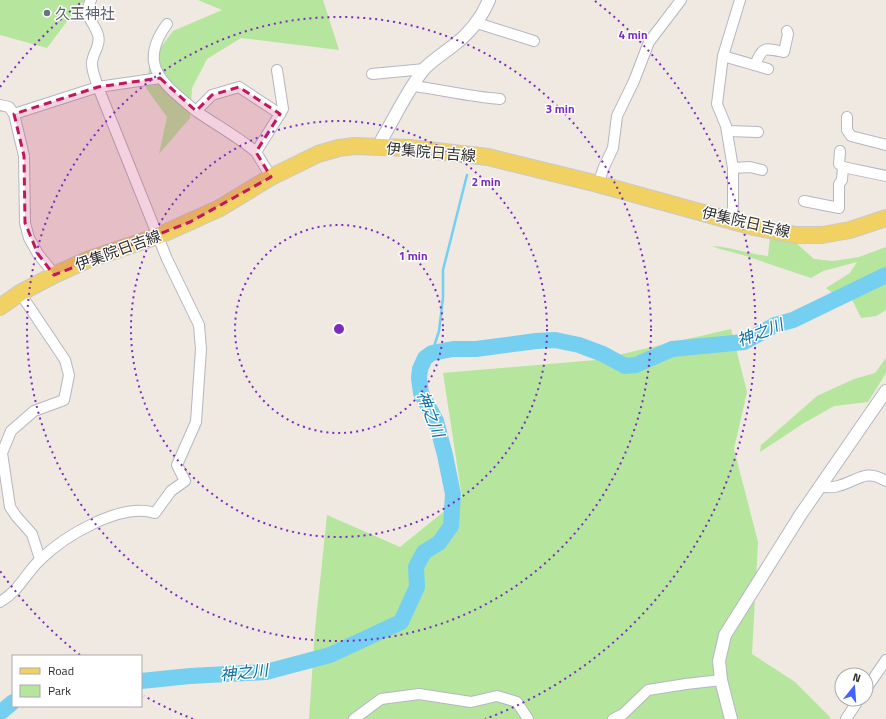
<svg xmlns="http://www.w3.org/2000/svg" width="886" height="719" font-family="'Titillium Web','Noto Sans JP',sans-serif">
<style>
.green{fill:#b6e59e}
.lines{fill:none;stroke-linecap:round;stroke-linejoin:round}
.stream{stroke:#75cff0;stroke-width:2.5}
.river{stroke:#75cff0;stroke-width:16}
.minor-casing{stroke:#b4b7c1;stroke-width:12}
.tertiary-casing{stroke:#b4b7c1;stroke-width:14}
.primary-casing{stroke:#c9c9c9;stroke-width:18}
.minor{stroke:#fff;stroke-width:10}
.tertiary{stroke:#fff;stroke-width:12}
.primary{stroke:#f2d163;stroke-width:16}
.marked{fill:#c2185b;fill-opacity:0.2;stroke:#c2185b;stroke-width:3;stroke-dasharray:8 5;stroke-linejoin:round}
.ring{fill:none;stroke:#7b2cbf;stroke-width:2;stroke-dasharray:2 4}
.worship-dot{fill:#6b7280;stroke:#fff;stroke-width:1.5}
.labels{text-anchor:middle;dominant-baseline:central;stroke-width:3;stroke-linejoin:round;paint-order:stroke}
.worship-label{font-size:15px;fill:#5b616d;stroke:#fff;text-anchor:start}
.street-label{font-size:15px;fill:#2e2e2e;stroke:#fff}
.water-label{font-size:16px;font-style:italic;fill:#0d6fa3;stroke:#fff}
.centre{fill:#7b2cbf;stroke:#fff;stroke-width:2}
.ring-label{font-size:12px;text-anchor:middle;font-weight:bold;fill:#7b2cbf;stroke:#fff;stroke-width:3;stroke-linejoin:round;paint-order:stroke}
</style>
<rect width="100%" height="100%" fill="#efe9e1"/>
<g class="green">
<polygon points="0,0 87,0 80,4 47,48 0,35"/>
<polygon points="198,0 323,0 339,50 241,38 207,59 192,88 190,118 159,154 167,117 146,88 150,62 173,31 222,10"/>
<path d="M770,237L795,242L814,259L833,261L859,257L886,247V310L876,316L861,318L847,289L835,295L826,288L850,273L857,262L823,271L811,278L743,255L720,249L712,246C731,247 749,254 768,256Z"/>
<polygon points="731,329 747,392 734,449 758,542 752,654 795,682 830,717 830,719 309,719 315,630 327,515 400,547 462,497 443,373 596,360"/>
<polygon points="886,358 886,373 868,402 834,406 804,423 760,452 761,445 817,396 854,379 875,373"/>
</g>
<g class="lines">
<polyline class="stream" points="432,353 439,331 443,298 443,270 467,175"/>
<g class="river">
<polyline points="141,681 190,676 266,672 330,655 401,622 417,587 416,567 424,552 439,543 451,526 453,494 445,455 436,421 421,393 419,378 420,369 425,358 432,353 453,349 476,349 536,341 555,340 579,345 603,354 625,366 636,365 672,349 744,342 775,325 793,320 886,275"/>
<polyline points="0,713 13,702"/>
</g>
<g class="minor-casing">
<g id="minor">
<polyline points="477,23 534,41"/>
<path d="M167,24C136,66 164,84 196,111"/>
<polyline points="723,56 768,69"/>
<path d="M755,65C763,46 764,48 784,52L788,34L787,31"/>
<polyline points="277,70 283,109 280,114"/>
<polyline points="372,74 425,69"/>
<path d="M414,86C443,90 471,97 500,99"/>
<polyline points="0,105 9,107 14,114 24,156 25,223 29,238 38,254 51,270 54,275"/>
<polyline points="14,114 98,87 160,78"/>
<polyline points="847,117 847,130 851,136 886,145"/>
<polyline points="727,131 758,132"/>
<polyline points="840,151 839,164 843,167"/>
<path d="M256,152C237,136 216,125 196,111L212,95L239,87L280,114L256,152L271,177"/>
<polyline points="733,168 750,167 762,170"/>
<polyline points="598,184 604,167 613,148 617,116 634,81 649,42 681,0"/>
<polyline points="804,201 839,208 839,184 842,180 843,167 886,176"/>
<polyline points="730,220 733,207 733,168 726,126 717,104 723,56 740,0"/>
<polyline points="20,293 65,360 69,375 64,400 34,411 11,431 2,453 10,507 16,516 32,534 40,559"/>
<path d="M819,487C825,487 833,488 838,486C858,481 865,468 886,481"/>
<path d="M0,602C21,589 24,575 40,560C64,536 121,502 155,513L171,491L185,481L177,465L196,422L201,349L199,325L167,259L98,87C96,80 91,69 92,62C93,53 101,45 98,35C94,21 82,16 91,0"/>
<polyline points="866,689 886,660"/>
<polyline points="354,719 381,699 419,694 471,702 497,696 517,702 528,719"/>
<polyline points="613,719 623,714 648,690 686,684 721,680"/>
<polyline points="846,719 859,699"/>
</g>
</g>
<g class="tertiary-casing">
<g id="tertiary">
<path d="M381,147L382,139C395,117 409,87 425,68C434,59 444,53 454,45C470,33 481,19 489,0"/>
<polyline points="731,719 721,680 719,661 725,635 801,514 886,391"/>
</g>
</g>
<g class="primary-casing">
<polyline id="primary" points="0,307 20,293 54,275 87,260 158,236 220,208 271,177 318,154 339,148 354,146 410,148 488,157 598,184 754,227 796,235 822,235 850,230 886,218"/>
</g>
<use href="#minor" class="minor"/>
<use href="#tertiary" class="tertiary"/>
<use href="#primary" class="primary"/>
</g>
<path class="marked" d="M160,78L196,111L212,95L239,87L280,114L256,152L271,177L190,222L54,275L38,254L25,223L24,156L14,114L98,87Z"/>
<g class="ring">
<circle cx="339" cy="329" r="104"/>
<circle cx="339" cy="329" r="208"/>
<circle cx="339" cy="329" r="312"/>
<path d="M193 719A416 416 0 0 1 144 696M80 655A416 416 0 0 1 0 571M0 87A416 416 0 0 1 83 1M595 1A416 416 0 0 1 485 719"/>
</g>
<circle class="worship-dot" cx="47" cy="13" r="4"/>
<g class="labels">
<g class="worship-label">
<text x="55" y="13">久玉神社</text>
</g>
<g class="street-label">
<text transform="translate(431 152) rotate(5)">伊集院日吉線</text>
<text transform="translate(746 222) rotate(13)">伊集院日吉線</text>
<text transform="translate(118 250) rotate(-20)">伊集院日吉線</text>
</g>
<g class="water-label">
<text transform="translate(760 332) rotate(-21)">神之川</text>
<text transform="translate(431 414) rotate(69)">神之川</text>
<text transform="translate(244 672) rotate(-6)">神之川</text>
</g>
</g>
<circle cx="339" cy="329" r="6" class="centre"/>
<g class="ring-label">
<text x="633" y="39">4 min</text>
<text x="560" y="113">3 min</text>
<text x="486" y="186">2 min</text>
<text x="413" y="260">1 min</text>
</g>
<rect x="12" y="655" width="130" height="52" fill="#ffffff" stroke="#ababab"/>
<rect x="20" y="668" width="20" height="6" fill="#f2d163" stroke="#ababab"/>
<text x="48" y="675" font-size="12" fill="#2e2e2e">Road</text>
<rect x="20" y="685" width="20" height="12" fill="#b6e59e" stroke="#ababab"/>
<text x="48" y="695" font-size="12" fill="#2e2e2e">Park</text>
<g transform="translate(854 687) rotate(17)"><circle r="19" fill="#ffffff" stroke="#ababab"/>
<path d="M0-3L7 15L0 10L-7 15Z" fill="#4264fb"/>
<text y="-6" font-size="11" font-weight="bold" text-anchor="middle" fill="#2e2e2e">N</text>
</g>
</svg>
